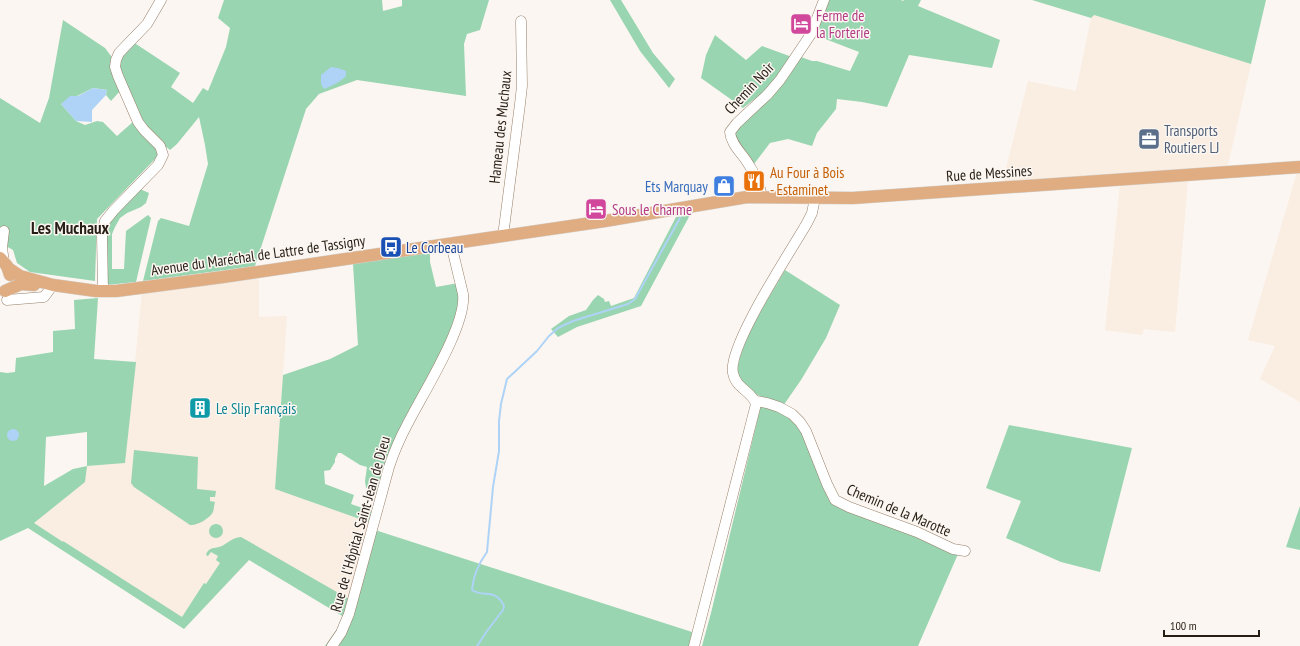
<svg xmlns="http://www.w3.org/2000/svg" width="1300" height="646" font-family="'PT Sans Narrow',sans-serif">
<style>
.built{fill:#faede1}
.green{fill:#99d5b0;fill-rule:evenodd}
.water{fill:#aed3f6}
.lines{fill:none;stroke-linecap:round;stroke-linejoin:round}
.stream{stroke:#aed3f6;stroke-width:2}
.minor-casing{stroke:#977f69;stroke-width:11}
.major-casing{stroke:#d4d2d0;stroke-width:13}
.minor{stroke:#fff;stroke-width:10}
.major{stroke:#e0ad82;stroke-width:12}
.labels{text-anchor:middle;dominant-baseline:central;stroke-width:3;stroke-linejoin:round;paint-order:stroke}
.hotel-label{font-size:15px;fill:#b23c85;stroke:#fbf6f1;text-anchor:start}
.street-label{font-size:15px;fill:#261d14;stroke:#fbf6f1}
.service-label{font-size:15px;fill:#4e5e75;stroke:#fbf6f1;text-anchor:start}
.food-label{font-size:15px;fill:#c56008;stroke:#fbf6f1;text-anchor:start}
.shop-label{font-size:15px;fill:#366cbe;stroke:#fbf6f1;text-anchor:end}
.transit-label{font-size:15px;fill:#164399;stroke:#fbf6f1;text-anchor:start}
.culture-label{font-size:15px;fill:#0d838f;stroke:#fbf6f1;text-anchor:start}
.quarter-label{font-size:17px;font-weight:bold;fill:#261d14;stroke:#fbf6f1}
</style>
<rect width="100%" height="100%" fill="#fbf6f1"/>
<g class="built">
<polygon points="1093,15 1251,64 1225,178 1188,181 1175,332 1144,329 1142,335 1105,330 1120,185 1001,194 1003,180 1028,81 1076,91 1091,18"/>
<polygon points="1300,162 1300,402 1260,379 1275,346 1248,340"/>
<polygon points="255,266 259,276 259,317 287,316 275,489 371,523 349,599 249,560 184,629 34,523 87,466 125,463 143,281"/>
</g>
<g class="green">
<polygon points="224,0 382,0 383,11 402,6 402,0 489,0 480,30 467,34 464,44 466,96 357,80 319,94 306,109 255,266 143,281 158,221 161,218 189,226 208,164 205,145 199,117 177,144 170,150 148,132 120,77 118,59 133,42 180,73 171,87 193,103 203,88 208,91 226,47 230,28 218,18"/>
<polygon points="610,0 621,0 653,53 675,79 669,88 640,51"/>
<polygon points="829,0 901,0 903,1 904,0 921,0 918,6 1000,40 992,68 909,55 887,107 862,102 837,99 836,109 817,133 812,146 788,139 770,143 754,164 734,139 735,131 791,73 801,57 812,61 817,61 850,71 859,52 815,35"/>
<polygon points="1032,0 1266,0 1251,64 1094,15 1091,18"/>
<polygon points="63,20 105,48 111,56 114,76 120,91 111,101 106,95 107,90 93,88 61,104 76,121 85,125 97,121 103,122 117,136 134,121 143,136 160,151 155,159 97,219 95,281 30,272 17,263 13,250 6,246 0,235 0,98 40,123 49,98"/>
<polygon points="715,35 746,60 762,46 792,57 767,89 743,108 701,78 706,55"/>
<polygon points="140,189 149,193 146,203 141,207 127,213 120,218 115,227 112,234 112,269 124,269 126,231 148,215 151,218 136,282 107,285 105,230 108,220"/>
<polygon points="690,215 641,306 577,327 558,337 551,329 569,316 586,310 593,300 598,295 604,299 605,302 609,301 611,306 634,298 676,217"/>
<polygon points="430,252 430,262 436,287 464,282 467,298 378,492 366,488 365,481 367,467 360,465 341,453 338,453 335,459 335,462 330,470 324,471 325,484 354,495 351,504 374,512 371,523 275,489 283,375 330,359 358,345 353,264"/>
<path d="M785,270L840,305L826,338L801,380L783,406L751,392L736,375C742,336 766,303 785,270Z"/>
<path d="M98,298L94,359L136,362L125,463L87,466L85,482L34,523L63,542V541L182,617L204,583L206,584L220,563L216,560L218,556L211,552L208,556L206,555L207,552C212,546 216,549 222,546C229,542 232,538 241,537L349,599L355,611L375,530L692,632L689,646H325L340,625L344,617L249,560L184,629L28,528L0,541V372L7,373L15,372L16,358L53,352V331L75,329L74,300ZM87,432V466L73,469L44,486L46,437Z"/>
<polygon points="761,405 789,415 801,427 832,500 958,554 918,646 702,646 711,613"/>
<polygon points="1009,425 1132,448 1100,572 1061,562 1006,538 1021,501 986,488"/>
<path d="M134,450L198,457L197,489L216,491L215,497H210V501L215,502C214,505 214,509 213,512C210,518 197,526 190,525L134,487L131,483Z"/>
<polygon points="1300,506 1300,550 1286,547"/>
<circle cx="216" cy="531" r="7"/>
</g>
<g class="water">
<path d="M331,67L338,68L346,71V76C341,82 332,85 325,89C320,86 321,81 321,75Z"/>
<polygon points="93,88 107,90 106,95 92,110 92,122 76,121 61,104 70,96 78,96"/>
<circle cx="13" cy="435" r="6"/>
</g>
<g class="lines">
<path class="stream" d="M477,646L487,631L503,610L504,606C496,588 484,598 472,590C473,577 479,563 487,552L493,487L499,451V421L501,404L507,379L537,351L549,336L558,328L573,321L628,304L635,299L680,218"/>
<g class="minor-casing">
<g id="minor">
<path d="M762,197C760,186 755,174 749,165C743,154 731,145 730,132L737,123L768,94L780,80L811,34L824,0"/>
<polyline points="4,231 2,248 4,262"/>
<polyline points="503,236 520,104 522,86 521,21"/>
<polyline points="103,291 102,235 105,221 114,210 158,165 163,155 160,146 144,130 138,122 118,76 115,67 116,60 119,53 147,24 161,0"/>
<polyline points="7,300 44,297 53,285"/>
<polyline points="756,401 767,403 779,407 792,414 800,422 806,431 827,484 835,500 849,507 917,532 953,549 965,551"/>
<path d="M332,646L341,633L349,614L389,467C394,452 400,438 407,425C422,395 467,325 463,294L451,244"/>
<path d="M694,646L756,404C752,391 736,389 733,373C727,347 791,251 807,223L812,213L815,198"/>
</g>
</g>
<g class="major-casing">
<g id="major">
<polyline points="0,258 7,266 10,275"/>
<polyline points="8,268 20,276 53,285 96,291 116,291 223,277 605,221 747,197 853,198 1300,167"/>
<polyline points="5,291 21,284 34,285"/>
</g>
</g>
<use href="#minor" class="minor"/>
<use href="#major" class="major"/>
</g>
<defs>
<g id="hotel-square" transform="scale(1.15)"><rect x="-9" y="-9" width="18" height="18" rx="4" fill="#d1479c" stroke="#fbf6f1"/><path d="M-6-4.5h1.5V1H6V5H4.5V3h-9V5H-6ZM-4 0a1.8 1.8 0 1 1 3.6 0ZM.5 0V-2.5h3Q6-2.5 6 0Z" fill="#fff"/></g>
<g id="office-square" transform="scale(1.15)"><rect x="-9" y="-9" width="18" height="18" rx="4" fill="#5c6f8a" stroke="#fbf6f1"/><path d="M-6-3h4V-5.5h4V-3h4V5H-6ZM-1-4.5V-3h2v-1.5ZM-6 0V1H6V0Z" fill="#fff"/></g>
<g id="restaurant-square" transform="scale(1.15)"><rect x="-9" y="-9" width="18" height="18" rx="4" fill="#e8710a" stroke="#fbf6f1"/><path d="M-5-6h1v4h1v-4h1v4h1v-4h1v5L-1.5 .5V6h-2V.5L-5-1ZM5-6V6H3V1.5H1.5Q1.5-4 5-6Z" fill="#fff"/></g>
<g id="shop-square" transform="scale(1.15)"><rect x="-9" y="-9" width="18" height="18" rx="4" fill="#3f7fe0" stroke="#fbf6f1"/><path d="M-5-2.5h2.3a2.7 3.5 0 0 1 5.4 0H5L5.5 6h-11ZM-1.5-2.5h3a1.5 2.3 0 0 0-3 0Z" fill="#fff"/></g>
<g id="bus-square" transform="scale(1.15)"><rect x="-9" y="-9" width="18" height="18" rx="4" fill="#1a4fb4" stroke="#fbf6f1"/><path d="M-5-6H5V4H4V6H2V4H-2V6H-4V4H-5ZM-3.5-4V0h7V-4ZM-3.5 1.2v1.5H-2V1.2ZM2 1.2v1.5H3.5V1.2Z" fill="#fff"/></g>
<g id="building-square" transform="scale(1.15)"><rect x="-9" y="-9" width="18" height="18" rx="4" fill="#0f9aa8" stroke="#fbf6f1"/><path d="M-4-6H4V6H1V3H-1V6H-4ZM-2.5-4.3h1.7v1.8h-1.7ZM.8-4.3h1.7v1.8H.8ZM-2.5-1h1.7V.8h-1.7ZM.8-1h1.7V.8H.8Z" fill="#fff"/></g>
</defs>
<g fill-rule="evenodd">
<use href="#hotel-square" x="801" y="24"/>
<use href="#office-square" x="1149" y="139"/>
<use href="#restaurant-square" x="754" y="181"/>
<use href="#shop-square" x="724" y="186"/>
<use href="#hotel-square" x="596" y="209"/>
<use href="#bus-square" x="391" y="247"/>
<use href="#building-square" x="200" y="408"/>
</g>
<g class="labels">
<g class="hotel-label">
<text x="816" y="15">Ferme de<tspan x="816" dy="17">la Forterie</tspan></text>
<text x="612" y="209">Sous le Charme</text>
</g>
<g class="street-label">
<text transform="translate(749 88) rotate(-47)">Chemin Noir</text>
<text transform="translate(500 127) rotate(-84)">Hameau des Muchaux</text>
<text transform="translate(989 173) rotate(-4)">Rue de Messines</text>
<text transform="translate(258 255) rotate(-8)">Avenue du Maréchal de Lattre de Tassigny</text>
<text transform="translate(899 510) rotate(23)">Chemin de la Marotte</text>
<text transform="translate(360 524) rotate(-74)">Rue de l'Hôpital Saint-Jean de Dieu</text>
</g>
<g class="service-label">
<text x="1164" y="130">Transports<tspan x="1164" dy="17">Routiers LJ</tspan></text>
</g>
<g class="food-label">
<text x="770" y="172">Au Four à Bois<tspan x="770" dy="17">- Estaminet</tspan></text>
</g>
<g class="shop-label">
<text x="708" y="186">Ets Marquay</text>
</g>
<g class="transit-label">
<text x="406" y="247">Le Corbeau</text>
</g>
<g class="culture-label">
<text x="216" y="408">Le Slip Français</text>
</g>
<g class="quarter-label">
<text x="70" y="228">Les Muchaux</text>
</g>
</g>
<path d="M1164 630v6h95v-6" fill="none" stroke="#261d14" stroke-width="2"/>
<text x="1170" y="630" font-size="12" fill="#261d14" stroke="#fbf6f1" stroke-width="3" paint-order="stroke">100 m</text>
</svg>
